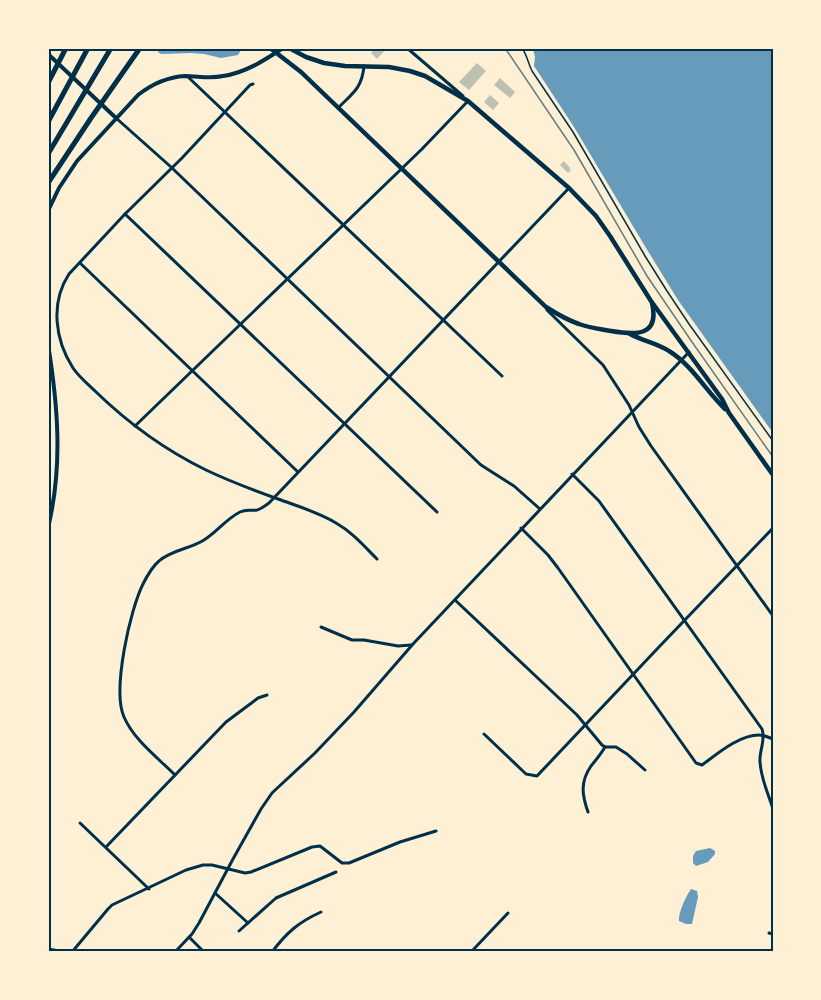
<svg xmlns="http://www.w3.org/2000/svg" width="821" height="1000" font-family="'Work Sans',sans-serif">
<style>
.water{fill:#669bbc}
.building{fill:#bec0b2}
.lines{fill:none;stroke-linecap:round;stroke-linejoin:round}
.path{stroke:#003049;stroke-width:1.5}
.minor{stroke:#003049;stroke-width:3}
.tertiary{stroke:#003049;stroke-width:4}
.secondary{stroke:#003049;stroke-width:4}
.primary{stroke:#003049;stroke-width:4.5}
.motorway{stroke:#003049;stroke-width:5}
.rail{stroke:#657d81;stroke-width:1.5}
.neatline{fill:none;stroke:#003049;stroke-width:2}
</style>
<rect width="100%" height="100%" fill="#fdf0d5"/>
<g class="water">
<polygon points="158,48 240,48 241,50 238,55 221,58 204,54 191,53 161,54 158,52"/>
<polygon points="533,48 773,48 773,433 678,300 646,248 574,127 534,66 535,57"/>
<polygon points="710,848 715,851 715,854 708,862 696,866 693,863 693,856 696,851"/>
<path d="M691,889L697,891L698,897L692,924H686L679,921C678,913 686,896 691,889Z"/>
</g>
<g class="building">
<polygon points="376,48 387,48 377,59 371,53"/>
<polygon points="477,63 486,71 469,90 459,82"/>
<polygon points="500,78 515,92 510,98 494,85"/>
<polygon points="490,95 499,103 493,110 484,102"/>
<polygon points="564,161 570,168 569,169 571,170 568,173 560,165"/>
</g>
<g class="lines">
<path class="path" d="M522,48C527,55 528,63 532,71L573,132L645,256L667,291L689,324L773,441"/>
<g class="minor">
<polyline points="407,48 463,96"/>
<polyline points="187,76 502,376"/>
<path d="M253,84L250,85L182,158L125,214L69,274C50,303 55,340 73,368C79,377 88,384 95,391C128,423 165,450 206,470C229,481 253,490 278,499C297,506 318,512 336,523C352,532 364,546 377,559"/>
<path d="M338,108C353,93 362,88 364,66"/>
<polyline points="116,118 171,167 481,465 514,486 540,509"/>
<polyline points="125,214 437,512"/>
<polyline points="80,263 298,472"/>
<polyline points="547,310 603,365 629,405 639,427 651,446 773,616"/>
<polyline points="135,426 422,149 468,101 467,100"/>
<path d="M572,474L599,501L762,729C766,740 759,751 760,762C761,779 768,793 773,809"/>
<path d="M521,528L548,555L558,568L696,763L702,765C717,754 739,735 759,735C763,735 768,737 773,739"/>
<polyline points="455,600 577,715 602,745 605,747"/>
<polyline points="321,627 352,640 364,640 398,646 411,645"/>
<polyline points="484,734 526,774 537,776 658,648 773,528"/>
<polyline points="605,747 616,747 627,754 645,770"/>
<path d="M175,775C157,757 134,740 124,717C112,690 130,610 143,584C147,576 152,567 159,561C171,550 190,549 204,540C217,532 226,519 240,512C246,509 251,511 257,510C261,509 266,505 269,503L569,188"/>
<path d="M588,812C582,795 580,782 591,766C596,760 601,754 605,747"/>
<polyline points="80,823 149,889"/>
<polyline points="106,847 226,722 258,698 267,695"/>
<polyline points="215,893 248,923"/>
<polyline points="239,931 276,898 336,872"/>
<polyline points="769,933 773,934"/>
<polyline points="189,937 204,952"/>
<polyline points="48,949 65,952"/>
<polyline points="72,952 108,909 112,905 186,870 203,865 212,865 245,873 251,872 312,847 320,846 342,863 349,863 400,842 436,831"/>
<polyline points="175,952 192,934 199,923 233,859 261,809 272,793 315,753 354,712 413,644 689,352"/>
<path d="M272,952C287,932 299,922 321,912"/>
<polyline points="471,952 508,913"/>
</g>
<polyline class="tertiary" points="48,54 116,118"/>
<g class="secondary">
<path d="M48,211L59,188L77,161L138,95C152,84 167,77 185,76C198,76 210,79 223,76C245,73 265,60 283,48"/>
<path d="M48,344C58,406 63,466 48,528"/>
</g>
<g class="primary">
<path d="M270,48L301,72L546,307C557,314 567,320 579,324C590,328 600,329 611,331C635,335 660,337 652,303"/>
<polyline points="289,48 306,57 324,63 345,66 389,67 410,71 425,76 468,101 569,188 596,216 610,236 651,301 722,399 729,413 773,475"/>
<path d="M630,334C643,341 657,343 669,351C692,365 706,391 725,409"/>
</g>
<g class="motorway">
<polyline points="48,83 66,48"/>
<polyline points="48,122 88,48"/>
<polyline points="48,154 111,48"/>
<polyline points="48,183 91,118 140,48"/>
</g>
<polyline class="rail" points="505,48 574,150 647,276 692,342 773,457"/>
</g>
<rect width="821" height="1000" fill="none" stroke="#fdf0d5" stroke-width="99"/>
<rect x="50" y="50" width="722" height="900" class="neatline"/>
</svg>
